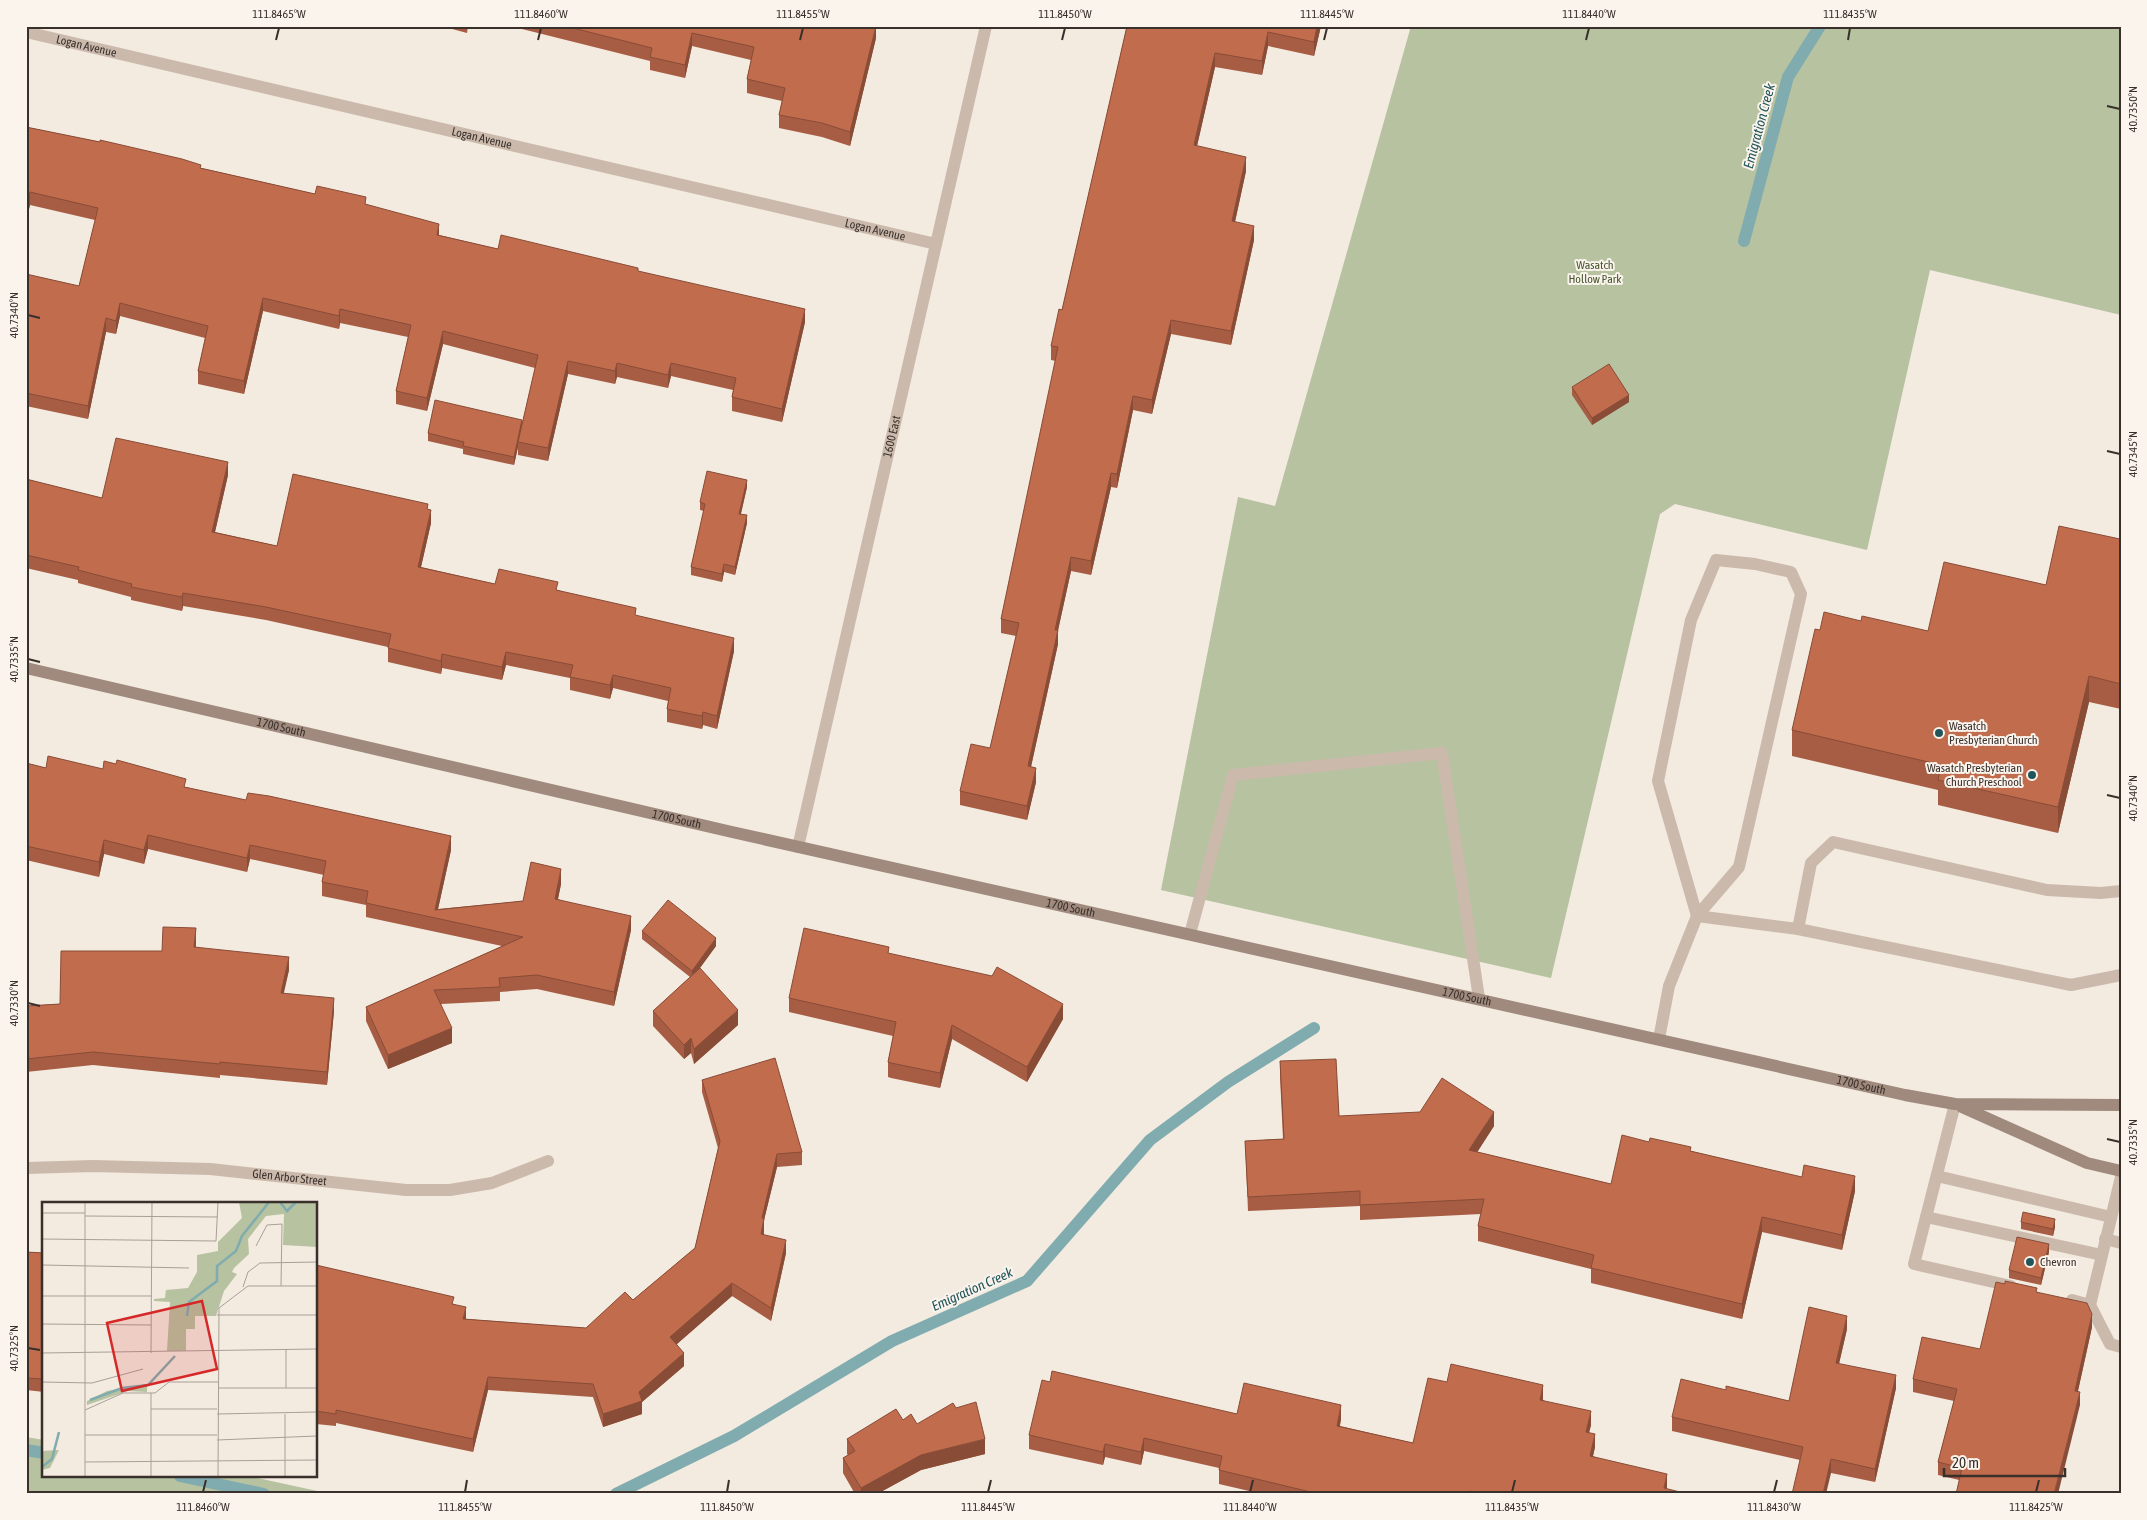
<svg xmlns="http://www.w3.org/2000/svg" width="2147" height="1520" font-family="'Asap Condensed',sans-serif">
<style>
.green{fill:#b6c2a0}
.lines{fill:none;stroke-linecap:round;stroke-linejoin:round}
.stream{stroke:#80acaf;stroke-width:12}
.lane{stroke:#cbbaac;stroke-width:12}
.street{stroke:#cbbaac;stroke-width:12}
.secondary{stroke:#9f8a7d;stroke-width:12}
.wall{fill:#a75d43}
.shaded-wall{fill:#884c37}
.building{fill:#c26c4e;stroke:#884c37}
.ticks{fill:none;stroke:#392f2b;stroke-width:2}
.poi-dot{fill:#21555a;stroke:#faf4ed;stroke-width:2}
.labels{text-anchor:middle;dominant-baseline:central;stroke-width:4;stroke-linejoin:round;paint-order:stroke}
.street-label{font-size:12px;fill:#392f2b;stroke:#faf4ed}
.park-label{font-size:12px;fill:#47572f;stroke:#faf4ed}
.poi-label{font-size:12px;fill:#392f2b;stroke:#faf4ed;text-anchor:start}
.water-label{font-size:14px;font-style:italic;fill:#21555a;stroke:#faf4ed}
.inset-river{fill:none;stroke:#80acaf;stroke-width:2.5}
.inset-road{fill:none;stroke:#a99f98;stroke-width:1}
.view{fill:#d62828;fill-opacity:0.15;stroke:#d62828;stroke-width:2.5}
.inset-edge{fill:none;stroke:#392f2b;stroke-width:2.5}
.neatline{fill:none;stroke:#392f2b;stroke-width:2}
.ticks-label{font-size:12px;text-anchor:middle;fill:#392f2b}
</style>
<rect width="100%" height="100%" fill="#f3eae0"/>
<g class="green">
<polygon points="1411,26 2121,26 2121,315 1930,270 1867,550 1675,504 1660,514 1551,978 1161,890 1238,497 1275,506"/>
<polygon points="26,1437 44,1440 44,1476 248,1476 331,1494 26,1494"/>
</g>
<g class="lines">
<g class="stream">
<polyline points="1744,241 1788,77 1820,26"/>
<polyline points="26,1450 44,1453"/>
<polyline points="180,1476 264,1494"/>
<polyline points="616,1494 734,1436 892,1341 1027,1281 1150,1140 1228,1082 1314,1028"/>
</g>
<g class="lane">
<polyline points="1697,916 1798,929 2071,985 2121,975"/>
<polyline points="1798,929 1811,863 1833,842 2047,890 2101,893 2121,891"/>
<polyline points="1190,934 1233,775 1442,753 1479,998"/>
<polyline points="1659,1039 1669,986 1697,916 1739,867 1801,594 1791,572 1755,564 1716,560 1691,620 1658,781 1697,916"/>
<polyline points="1955,1104 1914,1264 2011,1286"/>
<polyline points="1937,1176 2111,1217"/>
<polyline points="1926,1217 2102,1255"/>
<polyline points="2105,1239 2121,1243"/>
<polyline points="2072,1300 2090,1305 2121,1177"/>
<polyline points="2090,1305 2110,1344 2121,1347"/>
</g>
<g class="street">
<path id="s1" d="M26,32L936,244"/>
<path id="s2" d="M798,847L986,26"/>
<path id="s3" d="M26,1168L93,1166L210,1169L406,1190H450L492,1183L548,1161"/>
</g>
<g class="secondary">
<path id="s4" d="M26,668L732,832L1905,1095L1955,1104L2121,1105"/>
<polyline points="1962,1107 2087,1163 2121,1171"/>
</g>
</g>
<g class="wall">
<polygon points="441,26 468,26 467,33"/>
<polygon points="510,26 876,26 876,38 850,146 822,137 779,128 779,115 782,101 747,93 747,79 751,60 692,46 685,78 650,70 650,61"/>
<polygon points="1127,26 1321,26 1314,56 1268,46 1262,75 1215,67 1197,146 1246,171 1235,222 1254,240 1231,345 1171,334 1152,414 1133,410 1117,488 1111,487 1091,575 1071,571 1058,630 1058,644 1031,767 1036,782 1027,820 960,805 960,791 990,748 1016,636 1001,633 1001,619 1056,361 1051,360 1051,346 1062,310"/>
<polygon points="26,127 100,142 201,168 315,194 366,204 439,235 498,249 638,272 805,322 782,422 732,411 732,397 733,390 671,376 668,388 617,377 615,384 568,374 548,461 518,455 518,447 514,465 463,454 463,449 428,441 428,433 522,424 535,368 443,344 427,411 396,404 396,391 408,337 340,323 339,329 263,311 244,394 198,384 198,371 205,338 120,316 116,334 106,332 88,419 26,406 26,274 79,286 95,220 30,205 26,221"/>
<polygon points="1572,387 1629,402 1592,425 1572,395"/>
<polygon points="228,475 215,532 277,546 428,509 431,523 421,567 495,584 558,590 636,616 734,651 717,729 703,725 702,729 667,722 667,709 668,701 613,688 610,699 570,690 570,678 506,665 502,680 442,668 441,674 388,662 388,647 266,620 183,606 182,611 131,600 131,597 78,583 78,580 26,568 26,479 102,498"/>
<polygon points="747,487 741,514 747,523 735,575 724,572 722,582 691,575 691,567 704,511 700,510 700,502"/>
<polygon points="2121,535 2121,709 2089,702 2058,833 1938,805 1938,790 1792,756 1792,730 1820,630 1861,621 1928,631 2046,585 2120,539"/>
<polygon points="26,763 46,768 186,787 451,850 438,909 523,901 561,884 558,899 631,930 614,1006 537,989 500,992 500,1001 441,1004 452,1043 388,1069 366,1021 366,1007 502,946 366,917 366,905 322,896 322,882 324,875 250,859 247,872 148,849 144,864 104,854 99,877 26,860"/>
<polygon points="642,931 716,946 699,969 738,1025 694,1064 691,1053 684,1059 653,1026 653,1011 690,977 642,939"/>
<polygon points="196,941 196,947 289,970 283,993 334,1011 327,1085 220,1075 220,1078 93,1065 26,1072 26,1006 60,1004 162,951"/>
<polygon points="889,954 1063,1019 1027,1082 952,1039 940,1088 891,1078 888,1077 888,1062 893,1036 789,1012 789,998"/>
<polygon points="1280,1061 1339,1116 1494,1126 1477,1152 1611,1184 1649,1142 1691,1151 1855,1191 1842,1250 1762,1232 1742,1319 1591,1283 1591,1269 1478,1241 1478,1226 1481,1214 1360,1220 1360,1206 1248,1211 1245,1141 1283,1139 1280,1076"/>
<polygon points="702,1080 802,1152 802,1165 777,1167 764,1220 764,1235 786,1253 771,1321 732,1296 677,1344 684,1366 642,1402 642,1414 603,1427 593,1397 488,1390 473,1452 336,1423 336,1426 316,1424 316,1265 454,1304 466,1319 586,1328 633,1300 695,1248 718,1148 702,1092"/>
<polygon points="2021,1222 2055,1227 2053,1236 2021,1229"/>
<polygon points="26,1252 44,1253 44,1392 26,1390"/>
<polygon points="2049,1252 2041,1285 2009,1278 2009,1270"/>
<polygon points="2037,1292 2092,1327 2078,1391 2080,1405 1959,1480 1938,1475 1938,1462 1954,1401 1913,1392 1913,1379 1980,1349"/>
<polygon points="1847,1329 1839,1364 1896,1388 1875,1482 1831,1473 1800,1460 1672,1431 1672,1417 1726,1390 1789,1401"/>
<polygon points="1050,1382 1237,1414 1341,1419 1340,1426 1413,1443 1447,1382 1543,1399 1543,1400 1591,1425 1589,1432 1595,1447 1593,1456 1666,1489 1688,1494 1262,1494 1219,1484 1219,1468 1144,1451 1141,1465 1105,1457 1103,1465 1029,1449 1029,1435"/>
<polygon points="903,1420 917,1424 985,1454 921,1470 877,1494 855,1494 843,1473 843,1458 848,1455 847,1454 847,1439"/>
</g>
<g class="shaded-wall">
<polygon points="876,26 876,38 850,146 850,132"/>
<polygon points="1317,26 1321,26 1314,56 1314,42"/>
<polygon points="1268,32 1268,46 1262,75 1262,61"/>
<polygon points="692,33 692,46 685,78 685,65"/>
<polygon points="1215,53 1215,67 1194,159 1194,145"/>
<polygon points="1246,157 1246,171 1232,235 1232,221"/>
<polygon points="30,192 30,205 26,221 26,208"/>
<polygon points="439,224 439,238 437,235"/>
<polygon points="1254,226 1254,240 1231,345 1231,331"/>
<polygon points="263,298 263,311 244,394 244,381"/>
<polygon points="120,303 120,316 116,334 116,321"/>
<polygon points="340,309 340,323 339,329 339,316"/>
<polygon points="805,309 805,322 782,422 782,409"/>
<polygon points="106,318 106,332 88,419 88,406"/>
<polygon points="1171,320 1171,334 1152,414 1152,400"/>
<polygon points="443,331 443,344 427,411 427,398"/>
<polygon points="568,361 568,374 548,461 548,448"/>
<polygon points="617,363 617,377 615,384 615,371"/>
<polygon points="671,363 671,376 668,388 668,375"/>
<polygon points="1629,395 1629,402 1592,425 1592,418"/>
<polygon points="1133,396 1133,410 1117,488 1117,474"/>
<polygon points="522,420 522,428 518,442 518,447 514,465 514,457"/>
<polygon points="228,462 228,475 212,545 212,532"/>
<polygon points="1111,473 1111,487 1091,575 1091,561"/>
<polygon points="747,480 747,487 739,521 739,514"/>
<polygon points="431,510 431,523 418,580 418,567"/>
<polygon points="747,515 747,523 735,575 735,567"/>
<polygon points="1071,557 1071,571 1055,644 1055,630"/>
<polygon points="724,564 724,572 722,582 722,574"/>
<polygon points="183,593 183,606 182,611 182,597"/>
<polygon points="1058,630 1058,644 1028,780 1028,766"/>
<polygon points="734,638 734,651 717,729 717,716"/>
<polygon points="506,652 506,665 502,680 502,667"/>
<polygon points="442,654 442,668 441,674 441,661"/>
<polygon points="613,675 613,688 610,699 610,685"/>
<polygon points="2089,676 2089,702 2058,833 2058,807"/>
<polygon points="703,712 703,725 702,729 702,716"/>
<polygon points="1036,768 1036,782 1027,820 1027,806"/>
<polygon points="148,835 148,849 144,864 144,850"/>
<polygon points="451,836 451,850 436,918 435,910"/>
<polygon points="104,840 104,854 99,877 99,862"/>
<polygon points="250,845 250,859 247,872 247,858"/>
<polygon points="561,869 561,884 555,913 555,899"/>
<polygon points="631,916 631,930 614,1006 614,992"/>
<polygon points="196,928 196,941 194,960 194,947"/>
<polygon points="716,938 716,946 692,979 692,971"/>
<polygon points="289,957 289,970 281,1006 281,993"/>
<polygon points="334,998 334,1011 327,1085 327,1072"/>
<polygon points="1063,1004 1063,1019 1027,1082 1027,1067"/>
<polygon points="738,1010 738,1025 694,1064 694,1049"/>
<polygon points="952,1025 952,1039 940,1088 940,1073"/>
<polygon points="452,1028 452,1043 388,1069 388,1055"/>
<polygon points="691,1038 691,1053 684,1059 684,1045"/>
<polygon points="1494,1112 1494,1126 1469,1165 1469,1150"/>
<polygon points="777,1154 777,1167 764,1220 764,1231 761,1247 762,1218"/>
<polygon points="1855,1176 1855,1191 1842,1250 1842,1235"/>
<polygon points="1762,1217 1762,1232 1742,1319 1742,1304"/>
<polygon points="2055,1219 2055,1227 2053,1236 2053,1229"/>
<polygon points="786,1240 786,1253 771,1321 771,1308"/>
<polygon points="2049,1244 2049,1252 2041,1285 2041,1278"/>
<polygon points="732,1283 732,1296 670,1350 670,1337"/>
<polygon points="466,1307 466,1319 463,1319"/>
<polygon points="2092,1314 2092,1327 2075,1404 2075,1391"/>
<polygon points="1847,1316 1847,1329 1836,1376 1836,1363"/>
<polygon points="684,1353 684,1366 642,1402 642,1414 603,1427 603,1414 639,1392"/>
<polygon points="1896,1375 1896,1388 1875,1482 1875,1469"/>
<polygon points="488,1377 488,1390 473,1452 473,1439"/>
<polygon points="1543,1385 1543,1399 1540,1413 1540,1400"/>
<polygon points="2080,1392 2080,1405 2058,1494 2054,1494"/>
<polygon points="1341,1405 1341,1419 1337,1439 1337,1426"/>
<polygon points="1591,1411 1591,1425 1586,1445 1586,1432"/>
<polygon points="1595,1434 1595,1447 1590,1469 1590,1456"/>
<polygon points="1144,1438 1144,1451 1141,1465 1141,1452"/>
<polygon points="985,1439 985,1454 921,1470 877,1494 861,1494 861,1488 921,1455"/>
<polygon points="1105,1444 1105,1457 1103,1465 1103,1452"/>
<polygon points="1831,1459 1831,1473 1826,1494 1823,1494"/>
<polygon points="1667,1474 1667,1488 1665,1494 1664,1488"/>
</g>
<g class="building">
<polygon points="565,26 876,26 850,132 822,123 779,115 785,88 747,79 754,47 692,33 685,65 650,57 652,48"/>
<polygon points="1127,26 1317,26 1314,42 1268,32 1262,61 1215,53 1194,145 1246,157 1232,221 1254,226 1231,331 1171,320 1152,400 1133,396 1117,474 1111,473 1091,561 1071,557 1055,630 1058,630 1028,766 1036,768 1027,806 960,791 971,744 990,748 1019,623 1001,619 1058,347 1051,346 1059,309 1062,310"/>
<polygon points="26,127 100,142 100,140 182,159 201,165 200,168 315,194 317,186 366,197 365,204 439,224 437,235 498,249 501,235 638,268 638,271 805,309 782,409 732,397 736,378 671,363 668,375 617,363 615,371 568,361 548,448 518,442 538,355 443,331 427,398 396,391 411,325 340,309 339,316 263,298 244,381 198,371 208,326 120,303 116,321 106,318 88,406 26,393 26,274 79,286 98,208 30,192 26,208"/>
<polygon points="1609,364 1629,395 1592,418 1572,387"/>
<polygon points="435,400 522,420 514,457 463,446 464,442 428,433"/>
<polygon points="116,438 228,462 212,532 277,546 293,474 428,504 427,509 431,510 418,567 495,584 499,569 558,582 556,590 636,608 635,615 734,638 717,716 703,712 702,716 667,709 671,688 613,675 610,685 570,677 573,665 506,652 502,667 442,654 441,661 388,648 391,634 266,607 183,593 182,597 131,587 132,584 78,570 79,567 26,555 26,479 102,498"/>
<polygon points="707,471 747,480 739,514 747,515 735,567 724,564 722,574 691,567 705,504 700,502"/>
<polygon points="2059,526 2120,539 2121,535 2121,684 2089,676 2058,807 1938,780 1941,765 1792,730 1815,629 1820,630 1824,612 1861,621 1862,616 1928,631 1944,562 2046,585"/>
<polygon points="48,756 103,769 104,761 116,764 117,760 186,779 184,787 246,800 248,793 269,796 451,836 435,910 523,901 531,862 561,869 555,899 631,916 614,992 537,975 499,978 500,987 434,990 452,1028 388,1055 366,1007 523,937 366,903 368,891 322,882 326,861 250,845 247,858 148,835 144,850 104,840 99,862 26,846 26,763 46,768"/>
<polygon points="668,900 716,938 692,971 642,931"/>
<polygon points="163,927 196,928 194,947 289,957 281,993 334,998 327,1072 220,1062 220,1064 93,1052 26,1059 26,1006 60,1004 61,951 162,951"/>
<polygon points="804,928 889,947 888,953 992,976 997,967 1063,1004 1027,1067 952,1025 940,1073 891,1063 888,1062 896,1022 789,998"/>
<polygon points="700,968 738,1010 694,1049 691,1038 684,1045 653,1011"/>
<polygon points="775,1058 802,1152 777,1154 762,1218 764,1219 761,1234 786,1240 771,1308 732,1283 670,1337 684,1353 639,1392 642,1401 603,1414 593,1384 488,1377 473,1439 336,1410 336,1414 316,1411 316,1265 454,1297 452,1304 466,1307 463,1319 586,1328 625,1292 633,1300 695,1248 720,1141 702,1080"/>
<polygon points="1336,1059 1339,1116 1420,1112 1442,1078 1494,1112 1469,1150 1611,1184 1622,1135 1649,1142 1650,1138 1691,1147 1690,1151 1802,1177 1804,1165 1855,1176 1842,1235 1762,1217 1742,1304 1591,1268 1594,1255 1478,1226 1484,1199 1360,1205 1360,1191 1248,1197 1245,1141 1284,1139 1280,1061"/>
<polygon points="2023,1212 2055,1219 2053,1229 2021,1222"/>
<polygon points="2017,1237 2049,1244 2041,1278 2009,1270"/>
<polygon points="26,1252 44,1253 44,1379 26,1378"/>
<polygon points="2005,1281 2037,1288 2036,1292 2087,1303 2092,1314 2075,1391 2080,1392 2054,1494 1956,1494 1962,1468 1938,1462 1957,1389 1913,1379 1922,1337 1980,1349 1996,1282 2005,1284"/>
<polygon points="1809,1307 1847,1316 1836,1363 1896,1375 1875,1469 1831,1459 1823,1494 1792,1494 1803,1447 1672,1417 1681,1379 1726,1390 1726,1386 1789,1401"/>
<polygon points="1451,1364 1543,1385 1540,1400 1591,1411 1586,1432 1595,1434 1590,1456 1667,1474 1664,1488 1688,1494 1482,1494 1469,1491 1468,1494 1319,1494 1219,1470 1222,1456 1144,1438 1141,1452 1105,1444 1103,1452 1029,1435 1042,1380 1050,1382 1052,1371 1237,1414 1244,1383 1341,1405 1337,1426 1413,1443 1428,1378 1447,1382"/>
<polygon points="976,1402 985,1439 921,1455 861,1488 843,1458 855,1451 847,1439 896,1409 903,1420 911,1414 917,1424 953,1403 956,1408"/>
</g>
<path class="ticks" d="M276,40L279,28M538,40L541,28M800,40L803,28M1062,40L1065,28M1324,40L1327,28M1586,40L1589,28M1848,40L1850,28M2107,106L2120,109M28,315L40,318M2107,451L2120,454M28,659L40,662M2107,795L2120,798M28,1003L40,1006M2107,1139L2120,1142M28,1348L40,1350M203,1492L206,1480M465,1492L467,1480M727,1492L729,1480M988,1492L991,1480M1250,1492L1253,1480M1512,1492L1515,1480M1774,1492L1777,1480M2036,1492L2039,1480"/>
<g class="poi-dot">
<circle cx="1939" cy="733" r="5"/>
<circle cx="2032" cy="775" r="5"/>
<circle cx="2030" cy="1262" r="5"/>
</g>
<g class="labels">
<g class="street-label">
<text stroke="none"><textPath href="#s1" startOffset="62">Logan Avenue</textPath></text>
<text stroke="none"><textPath href="#s1" startOffset="468">Logan Avenue</textPath></text>
<text stroke="none"><textPath href="#s1" startOffset="872">Logan Avenue</textPath></text>
<text stroke="none"><textPath href="#s2" startOffset="421">1600 East</textPath></text>
<text stroke="none"><textPath href="#s4" startOffset="262">1700 South</textPath></text>
<text stroke="none"><textPath href="#s4" startOffset="668">1700 South</textPath></text>
<text stroke="none"><textPath href="#s4" startOffset="1072">1700 South</textPath></text>
<text stroke="none"><textPath href="#s4" startOffset="1478">1700 South</textPath></text>
<text stroke="none"><textPath href="#s4" startOffset="1882">1700 South</textPath></text>
<text stroke="none"><textPath href="#s3" startOffset="264">Glen Arbor Street</textPath></text>
</g>
<g class="park-label">
<text x="1595" y="265">Wasatch<tspan x="1595" dy="14">Hollow Park</tspan></text>
</g>
<g class="poi-label">
<text x="1949" y="726">Wasatch<tspan x="1949" dy="14">Presbyterian Church</tspan></text>
<text x="2022" y="768" text-anchor="end">Wasatch Presbyterian<tspan x="2022" dy="14">Church Preschool</tspan></text>
<text x="2040" y="1262">Chevron</text>
</g>
<g class="water-label">
<text transform="translate(1759 126) rotate(-75)">Emigration Creek</text>
<text transform="translate(972 1289) rotate(-24)">Emigration Creek</text>
</g>
</g>
<g transform="translate(42 1202)">
<rect width="275" height="275" fill="#f3eae0"/>
<path d="M197,0H275V45L241,43L242,12L224,14L206,37L207,52L192,66L190,70L195,72L182,89L174,114H153V127H144V149H125L128,100L112,99V97L123,96L124,88L146,86L155,70V53L176,49V40L200,16ZM105,182V190L86,189L45,203V199L65,189ZM17,248L8,266L0,268V249Z" fill="#b6c2a0"/>
<path class="inset-river" d="M238,0L245,9L254,0M145,114L147,100L175,79V64L194,49L200,34L227,0M48,198L80,186L106,183L133,154M0,265L10,257L17,230"/>
<path class="inset-road" d="M0,11H43M43,14L176,15M0,37L174,39L176,0M214,44L225,23L240,22L239,84M0,63L147,66M201,85L206,70L218,61L275,60M0,94H109M175,113H275M0,122L109,123M0,151L275,147M109,151L110,0M0,180L50,181L101,167M176,186H275M244,186V147M109,207H175M43,208L81,191H113L127,180H176M175,212L275,210M43,233H175M175,238L275,234M43,260L275,258M43,275V0M109,275V191M176,275L177,106L206,84H275M243,275V212"/>
<path class="view" d="M160,99L175,167L80,189L65,121Z"/>
<rect width="275" height="275" class="inset-edge"/>
</g>
<rect width="2147" height="1520" fill="none" stroke="#faf4ed" stroke-width="55"/>
<path d="M1944 1468v8h121v-8" fill="none" stroke="#392f2b" stroke-width="2.5"/>
<text x="1952" y="1468" font-size="15" fill="#392f2b" stroke="#faf4ed" stroke-width="4" paint-order="stroke">20 m</text>
<rect x="28" y="28" width="2092" height="1464" class="neatline"/>
<g class="ticks-label">
<text x="279" y="18">111.8465°W</text>
<text x="541" y="18">111.8460°W</text>
<text x="803" y="18">111.8455°W</text>
<text x="1065" y="18">111.8450°W</text>
<text x="1327" y="18">111.8445°W</text>
<text x="1589" y="18">111.8440°W</text>
<text x="1850" y="18">111.8435°W</text>
<text transform="translate(2133 109) rotate(-90)" y="4">40.7350°N</text>
<text transform="translate(14 315) rotate(-90)" y="4">40.7340°N</text>
<text transform="translate(2133 454) rotate(-90)" y="4">40.7345°N</text>
<text transform="translate(14 659) rotate(-90)" y="4">40.7335°N</text>
<text transform="translate(2133 798) rotate(-90)" y="4">40.7340°N</text>
<text transform="translate(14 1003) rotate(-90)" y="4">40.7330°N</text>
<text transform="translate(2133 1142) rotate(-90)" y="4">40.7335°N</text>
<text transform="translate(14 1348) rotate(-90)" y="4">40.7325°N</text>
<text x="203" y="1511">111.8460°W</text>
<text x="465" y="1511">111.8455°W</text>
<text x="727" y="1511">111.8450°W</text>
<text x="988" y="1511">111.8445°W</text>
<text x="1250" y="1511">111.8440°W</text>
<text x="1512" y="1511">111.8435°W</text>
<text x="1774" y="1511">111.8430°W</text>
<text x="2036" y="1511">111.8425°W</text>
</g>
</svg>
